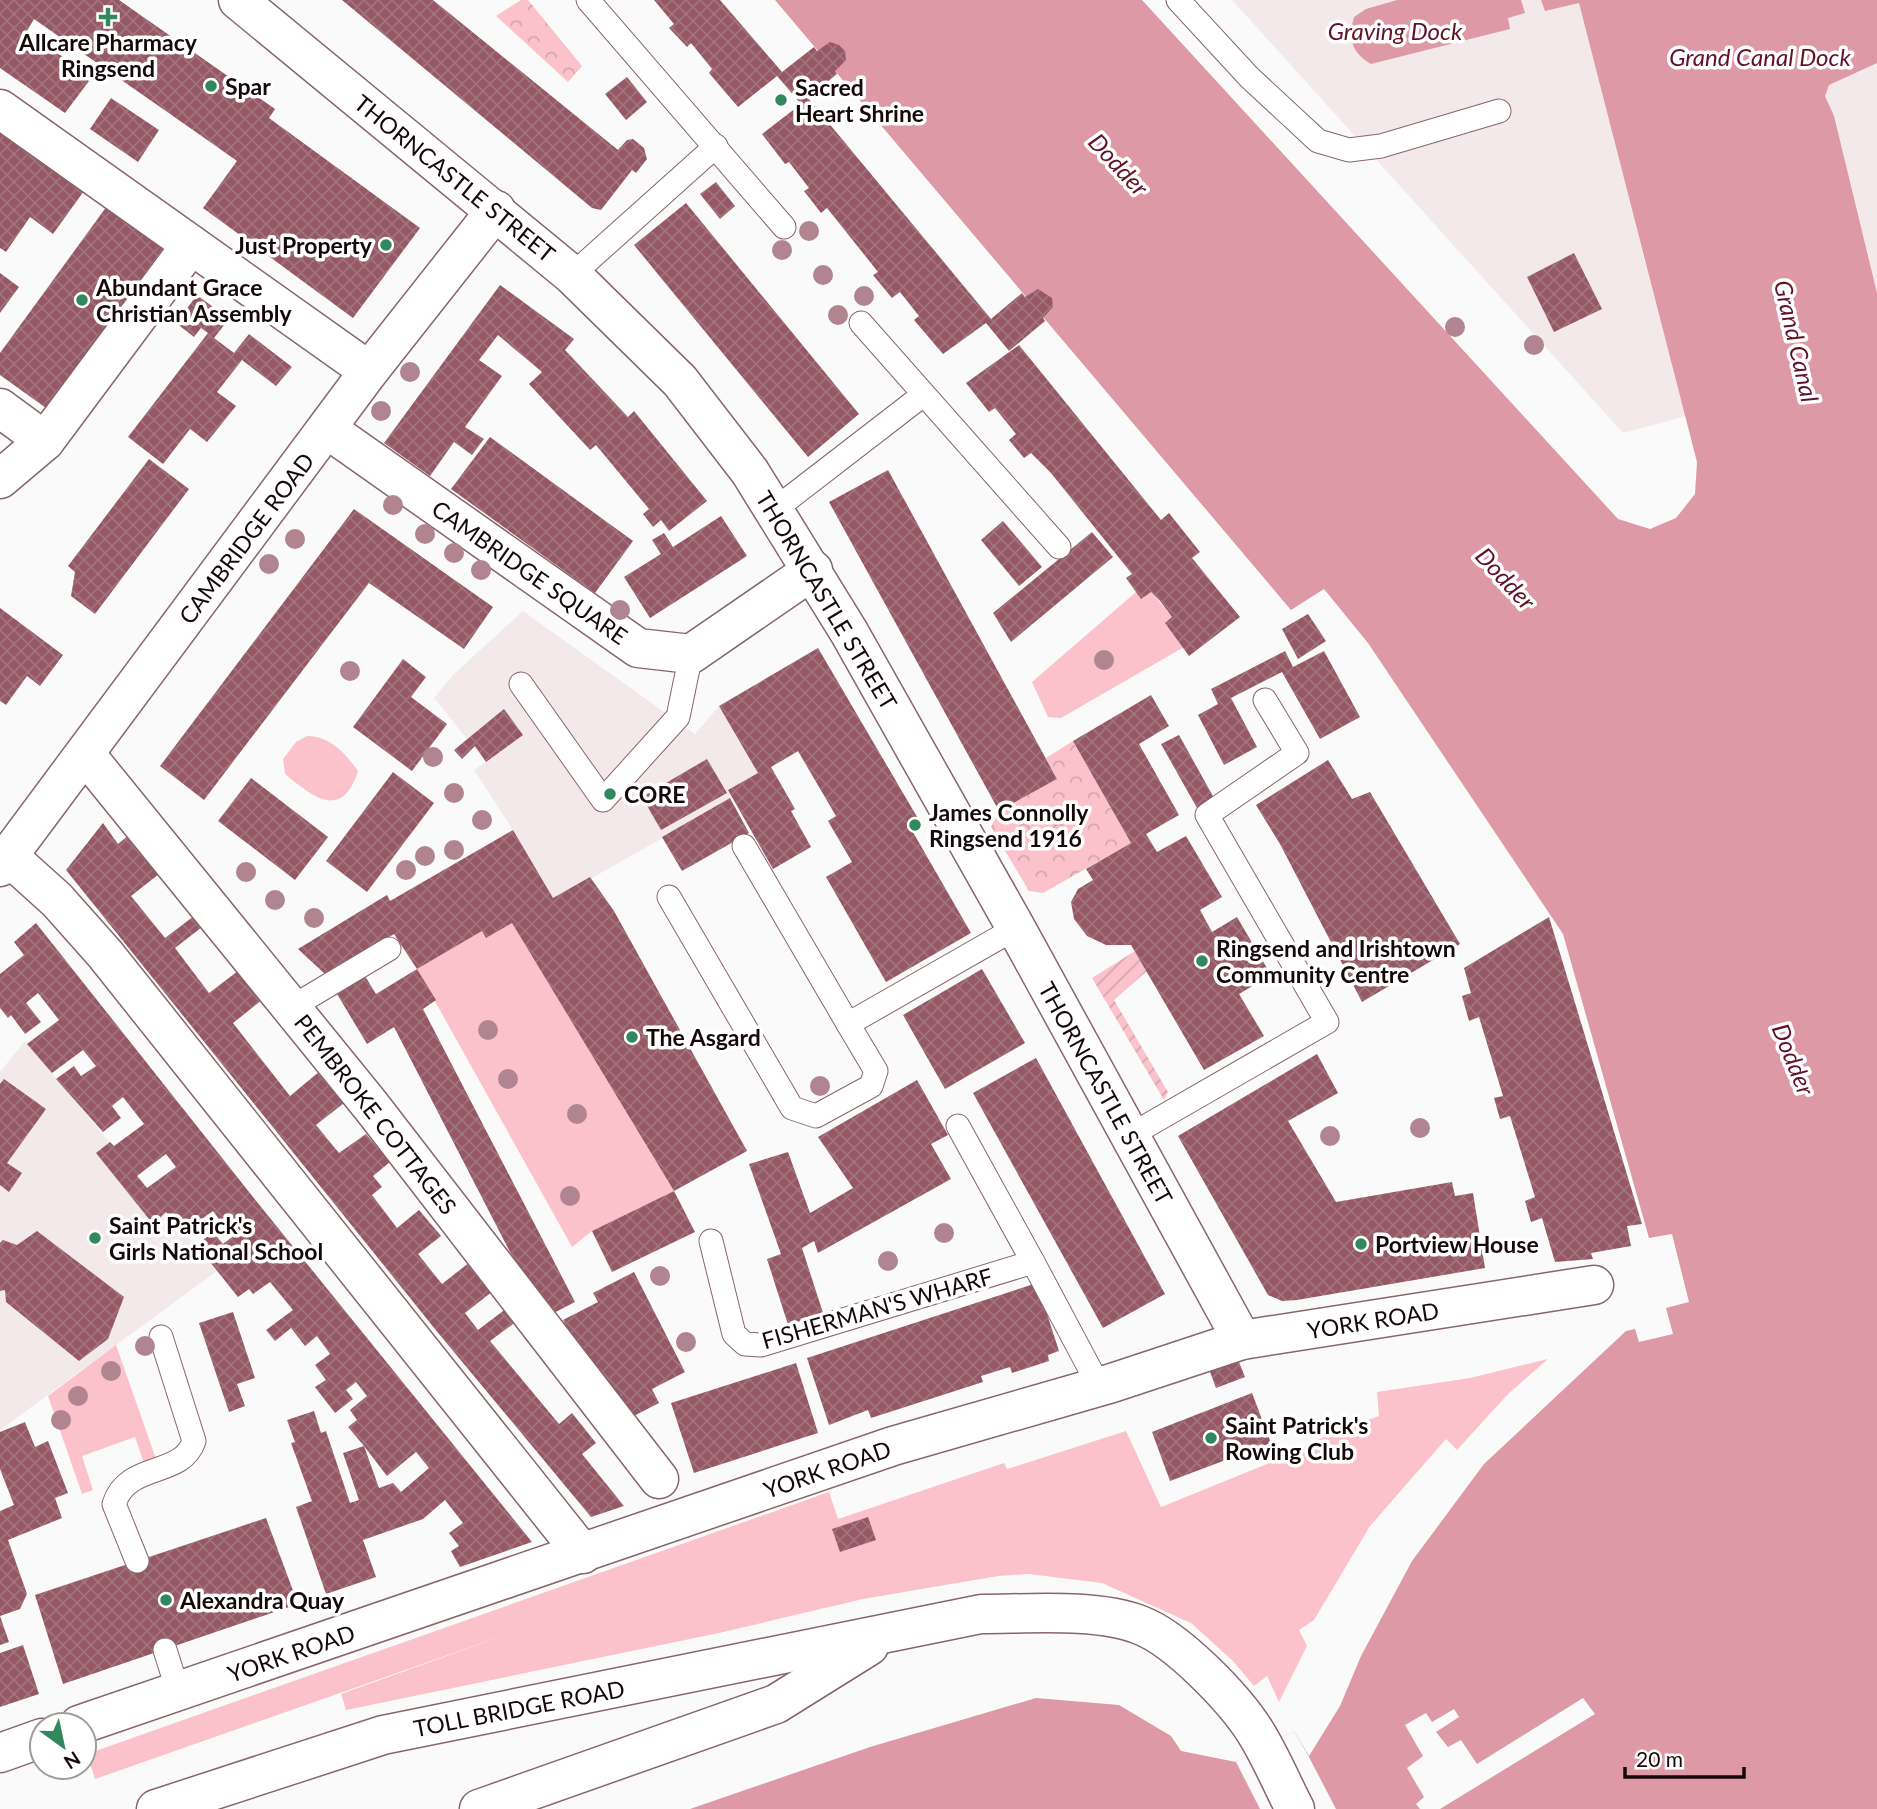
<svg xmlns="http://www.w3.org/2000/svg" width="1877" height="1809" font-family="Lato,sans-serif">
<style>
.built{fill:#f3e9ea}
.grass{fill:#fbc2cb}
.park{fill:url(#park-crowns)}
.garden{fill:url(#garden-furrows)}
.water{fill:#dd99a5}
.pier{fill:#fafafa}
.building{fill:url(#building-cross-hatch);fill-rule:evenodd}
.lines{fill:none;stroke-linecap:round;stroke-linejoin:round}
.service-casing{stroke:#88656b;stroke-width:25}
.minor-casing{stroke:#88656b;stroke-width:41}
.secondary-casing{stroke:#88656b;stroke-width:41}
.service{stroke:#fff;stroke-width:23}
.minor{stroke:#fff;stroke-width:38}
.secondary{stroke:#fff;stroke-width:38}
.tree{fill:#b08490}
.poi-dot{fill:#30885c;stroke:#fff;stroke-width:2.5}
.labels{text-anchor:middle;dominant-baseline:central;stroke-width:7;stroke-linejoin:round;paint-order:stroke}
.poi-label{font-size:23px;font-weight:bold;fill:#15080a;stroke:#fff;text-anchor:start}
.street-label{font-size:23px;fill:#15080a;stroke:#fff}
.water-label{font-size:24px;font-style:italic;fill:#61112a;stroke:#fff}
</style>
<defs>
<pattern id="park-crowns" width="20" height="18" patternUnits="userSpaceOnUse" patternTransform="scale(1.75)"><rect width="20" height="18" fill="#fbc2cb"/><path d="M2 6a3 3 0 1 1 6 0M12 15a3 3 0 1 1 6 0" fill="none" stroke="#d6a5ad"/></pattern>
<pattern id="garden-furrows" width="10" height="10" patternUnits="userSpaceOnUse" patternTransform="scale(1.75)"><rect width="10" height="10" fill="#fbc2cb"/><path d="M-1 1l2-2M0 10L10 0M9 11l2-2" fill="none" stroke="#d6a5ad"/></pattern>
<pattern id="building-cross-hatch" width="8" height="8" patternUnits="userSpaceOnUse" patternTransform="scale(1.75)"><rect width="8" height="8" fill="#965864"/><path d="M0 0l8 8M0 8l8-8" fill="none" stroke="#a0747d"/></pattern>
</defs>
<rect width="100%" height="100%" fill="#fafafa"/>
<g class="built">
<polygon points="1232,0 1877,0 1877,365 1623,433"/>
<polygon points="523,611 695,734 719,706 818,648 920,822 852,862 828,821 836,816 798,752 729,790 733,798 486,938 481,931 417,969 394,934 334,971 324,973 298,949 387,895 391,901 513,830 474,770 486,762 434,698 454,674"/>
<polygon points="25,1041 217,1271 0,1430 0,1072"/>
</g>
<g class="grass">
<polygon points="1136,592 1141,598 1151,592 1172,617 1166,623 1184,647 1061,718 1048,717 1032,682"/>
<path d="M307,736C330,736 345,753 358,771C342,821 313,797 285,774L283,759L296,742Z"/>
<polygon points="512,923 674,1191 592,1231 572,1247 417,969 482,931 486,938"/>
<polygon points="116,1345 156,1459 144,1463 135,1437 82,1456 93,1490 82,1494 48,1396"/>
<polygon points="1548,1359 1508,1394 1457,1450 1446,1439 1370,1526 1314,1620 1299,1630 1307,1646 1279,1702 1267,1676 1254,1686 1233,1661 1191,1623 1102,1583 1029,1574 998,1576 863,1599 719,1633 346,1710 341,1694 522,1629 95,1779 87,1754 829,1492 838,1519 1004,1463 1007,1469 1126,1431 1161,1507 1289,1455 1336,1431 1379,1416 1377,1392 1470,1378"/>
</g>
<g class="park">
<polygon points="521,0 528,0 582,66 568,82 496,16"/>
<polygon points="1073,741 1131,843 1043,893 1029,891 991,827 999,811 1057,779 1046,758"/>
</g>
<polygon class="garden" points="1135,951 1147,971 1114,1000 1168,1092 1164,1100 1092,978"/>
<g class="water">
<polygon points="775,0 1142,0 1618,519 1650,529 1676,518 1695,494 1697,462 1579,3 1545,11 1541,0 1877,0 1877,63 1829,85 1825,96 1834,116 1877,293 1877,1809 690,1809 870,1747 1036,1698 1119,1705 1171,1736 1181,1751 1236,1762 1294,1731 1309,1756 1340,1706 1361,1656 1412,1561 1484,1464 1626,1331 1635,1329 1639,1342 1673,1334 1666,1308 1689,1302 1672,1234 1649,1238 1563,934 1368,643 1324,589 1291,610"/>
<path d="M1397,0H1521L1525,13L1508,18L1510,29L1371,64C1351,52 1348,38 1354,17L1366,9Z"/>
</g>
<g class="pier">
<polygon points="1583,1698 1595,1714 1440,1809 1420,1809 1416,1804 1424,1797 1407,1768 1423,1756 1405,1725 1426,1713 1432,1722 1454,1709 1459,1717 1436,1732 1448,1747 1461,1740 1477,1764"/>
<polygon points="1294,1731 1309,1757 1336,1809 1260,1809 1236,1762"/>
</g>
<g class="building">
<polygon points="0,0 119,0 275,109 269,118 420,228 353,318 203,208 237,161 203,137 34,19 27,31 67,60 64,63 89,81 65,113 0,68"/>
<polygon points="342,0 433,0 618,150 627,140 633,139 644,148 647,159 636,173 632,170 601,210 592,208"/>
<polygon points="654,0 720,0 782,72 814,47 817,51 830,42 839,45 845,51 846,60 835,71 837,74 808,98 991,319 1022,293 1025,297 1038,289 1052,298 1053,307 1043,318 1045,321 1009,351 986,323 943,354 914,320 919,316 900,292 892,298 873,275 878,272 827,208 821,213 804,191 809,188 789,162 785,164 762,134 801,104 777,76 738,107 709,73 712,69 691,43 687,47 669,28 674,24"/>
<polygon points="627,77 647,102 626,120 605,94"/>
<polygon points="111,98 159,130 138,162 90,129"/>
<polygon points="0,132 84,191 53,234 30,217 6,252 0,248"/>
<polygon points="716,182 735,206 720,219 700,194"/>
<polygon points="686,203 859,414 808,457 634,245"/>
<polygon points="107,206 164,247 46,408 0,375 0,353"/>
<polygon points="1574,253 1602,309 1554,332 1527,277"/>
<polygon points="0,273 19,287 0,313"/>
<polygon points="500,285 574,339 565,350 628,417 634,411 707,501 669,531 661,520 653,527 643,514 649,509 596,445 590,450 529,384 542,372 498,335 479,360 502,376 465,427 484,439 472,455 454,442 430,476 384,443"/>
<polygon points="197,295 229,319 214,338 234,353 249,334 292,367 276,386 242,360 217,392 236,406 207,442 190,429 163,464 128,437 208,333 201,328 194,337 176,323"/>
<polygon points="1019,345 1161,520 1169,513 1200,552 1192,558 1240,617 1189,656 1165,623 1172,617 1160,601 1151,592 1141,599 1126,578 1132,574 1051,473 1031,453 1024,458 1009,440 1016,434 995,408 989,412 966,383"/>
<polygon points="490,437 633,541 595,593 451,489"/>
<polygon points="149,459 189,489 95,614 71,596 75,572 68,566"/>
<polygon points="888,470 1057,779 999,811 829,502"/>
<polygon points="354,509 493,607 464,649 369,583 204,800 160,766"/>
<polygon points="721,516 747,556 650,618 624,577 661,554 652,540 664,533 673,547"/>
<polygon points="1003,521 1042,567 1019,586 981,540"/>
<polygon points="1092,532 1113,557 1011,642 993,613"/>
<polygon points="0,608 63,655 40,686 27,676 6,705 0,701"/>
<polygon points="1308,614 1326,641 1298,659 1282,629"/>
<polygon points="818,648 920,822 910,827 971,933 886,982 826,877 852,862 828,821 836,816 798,751 771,767 795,809 791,811 811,847 773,869 728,790 758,773 719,706"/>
<polygon points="1285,651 1293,667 1324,651 1360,717 1320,739 1282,672 1231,698 1257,747 1224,765 1198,715 1218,704 1211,689"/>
<polygon points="403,659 426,677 411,697 447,724 412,771 353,727"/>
<polygon points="1151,695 1169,726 1139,744 1179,815 1146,834 1157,852 1186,836 1222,897 1200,910 1212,932 1237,917 1271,975 1239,994 1264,1036 1204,1070 1131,945 1106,945 1087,936 1074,919 1071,902 1078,889 1093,880 1086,869 1131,843 1073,741"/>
<polygon points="504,709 523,735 486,762 475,746 462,759 454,750"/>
<polygon points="1179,735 1214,798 1197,808 1161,744"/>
<polygon points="707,759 727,793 661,830 642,797"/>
<polygon points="1328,760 1352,799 1370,792 1460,944 1362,1002 1280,844 1256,805"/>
<polygon points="393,772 434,803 367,892 326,861"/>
<polygon points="251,778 328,837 295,880 218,821"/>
<polygon points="730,798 749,833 682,871 662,837"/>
<polygon points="103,823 118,844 129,835 159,874 131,896 165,938 194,916 202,927 175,948 209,993 238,971 262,1000 233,1023 290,1096 320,1071 344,1103 316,1125 339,1153 366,1134 390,1162 373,1176 382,1187 372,1195 397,1228 419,1210 441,1236 418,1254 442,1284 470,1262 493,1291 465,1313 478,1330 507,1308 517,1321 490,1341 559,1424 572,1413 596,1443 582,1454 624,1506 591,1517 439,1334 66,870"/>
<polygon points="513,830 553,898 590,877 614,911 747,1151 674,1191 512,923 486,938 482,931 417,969 394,934 334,971 324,973 298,949 387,895 390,901"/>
<polygon points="1549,917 1642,1224 1627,1226 1631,1246 1591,1253 1593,1259 1555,1262 1542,1218 1531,1222 1525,1201 1535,1197 1510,1116 1500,1119 1494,1098 1503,1096 1479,1017 1469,1021 1462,996 1471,993 1464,968"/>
<path d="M36,923L257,1202L532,1542L460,1567L451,1551L459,1546L449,1533L463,1523L445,1500L423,1519L363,1540L376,1577L326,1594L296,1507L312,1501L291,1443L295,1442L287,1420L314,1411L321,1433L326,1431L350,1503L359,1500L343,1453L364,1446L348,1427L357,1420L350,1410L367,1396L356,1382L346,1390L353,1399L335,1413L315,1387L326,1380L315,1365L330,1354L317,1336L305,1346L291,1328L275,1341L266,1330L293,1310L270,1282L253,1294L249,1289L238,1297L206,1257L196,1246L213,1232L223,1244L232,1237L213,1211L185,1231L166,1212L153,1224L96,1153L110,1142L114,1146L144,1124L123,1097L112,1106L121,1118L103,1132L56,1079L74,1066L81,1076L96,1066L83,1050L52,1073L27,1044L59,1020L38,993L26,1003L41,1022L25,1034L11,1015L8,1018L0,1008V974L24,955L14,942ZM166,1154L176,1167L147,1188L137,1176ZM364,1446L387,1476L416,1452L429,1468L401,1492L393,1483L379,1488Z"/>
<polygon points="417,969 436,1000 423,1009 575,1302 544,1318 394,1027 367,1044 337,994 365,976 376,994"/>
<polygon points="982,969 1025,1043 945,1089 903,1015"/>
<polygon points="1317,1054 1338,1093 1288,1121 1336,1202 1452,1182 1455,1196 1473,1193 1485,1268 1297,1300 1282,1301 1268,1295 1178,1136"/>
<polygon points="1036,1058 1165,1294 1103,1328 973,1093"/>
<polygon points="4,1079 46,1109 7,1163 22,1173 9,1192 0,1185 0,1084"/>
<polygon points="917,1080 948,1135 931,1144 951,1179 818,1253 814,1241 802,1248 825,1319 790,1331 767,1259 781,1254 749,1164 788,1152 810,1213 853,1188 818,1137"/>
<polygon points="674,1191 695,1232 612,1272 592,1231"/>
<polygon points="37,1231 124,1297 108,1339 79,1361 6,1302 5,1290 0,1291 0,1243 3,1240 17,1245"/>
<polygon points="634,1272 685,1372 652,1389 659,1403 626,1420 588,1369 563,1320 598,1302 593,1293"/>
<polygon points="1037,1283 1059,1351 1048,1355 1049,1361 1012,1373 1010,1367 981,1376 983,1382 871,1418 868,1410 829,1425 807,1358"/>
<polygon points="233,1312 255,1378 237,1384 245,1406 229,1412 199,1323"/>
<polygon points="1237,1357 1245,1377 1216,1388 1209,1369"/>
<polygon points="796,1363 818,1433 694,1473 671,1403"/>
<polygon points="1252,1393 1271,1443 1170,1481 1152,1432"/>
<polygon points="25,1422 35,1447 48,1441 68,1493 55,1498 62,1518 8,1540 27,1594 20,1609 0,1616 0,1511 14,1505 0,1469 0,1432"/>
<polygon points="868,1517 876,1540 840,1552 832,1529"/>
<polygon points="266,1518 298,1604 63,1684 35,1595"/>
<polygon points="0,1616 9,1642 0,1645"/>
<polygon points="23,1645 39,1694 0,1707 0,1653"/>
</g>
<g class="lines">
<g class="service-casing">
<g id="service">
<polyline points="588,0 784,227"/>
<polyline points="1178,0 1249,77 1318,141 1349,150 1381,146 1499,111"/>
<polyline points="572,275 716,146"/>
<polyline points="861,323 1059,547"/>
<polyline points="774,510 923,395"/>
<polyline points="521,684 603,800 678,717 691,654"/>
<polyline points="744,846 848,1024 1016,928"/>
<polyline points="669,897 792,1108 816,1116 871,1086 876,1071 848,1024"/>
<polyline points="292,1007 389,949"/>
<polyline points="958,1126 1033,1262"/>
<polyline points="1129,1136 1327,1022 1207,815 1297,753 1265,700"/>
<polyline points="711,1241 734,1334 745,1344 761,1345 1033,1262 1099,1386"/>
<path d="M137,1561L114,1504C128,1461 182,1478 194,1441L161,1337"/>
<polyline points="165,1650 178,1691"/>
</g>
</g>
<g class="minor-casing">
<g id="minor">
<polyline points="238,0 572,275 680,381 750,472 849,632 1016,928 1242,1340"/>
<polyline points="0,109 369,371"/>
<polyline points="0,408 45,441"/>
<polyline points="327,429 638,648 691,654 813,570"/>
<polyline points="0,479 45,441 191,245"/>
<polyline points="86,755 371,1106 659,1479"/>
<polyline points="8,856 57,900 105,954 583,1554"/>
<polyline points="0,867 369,371 496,210"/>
<polyline points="79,1725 893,1446 1112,1383 1242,1340 1594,1285"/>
<polyline points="0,1753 42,1738"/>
</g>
</g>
<g class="secondary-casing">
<g id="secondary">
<path d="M156,1809L383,1735L981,1614C1029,1614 1096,1608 1140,1625C1177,1639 1235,1699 1256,1733C1271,1757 1282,1784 1295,1809"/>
<polyline points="479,1809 776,1704 869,1646"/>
</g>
</g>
<use href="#service" class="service"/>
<use href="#minor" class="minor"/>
<use href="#secondary" class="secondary"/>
</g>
<g class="tree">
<circle cx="809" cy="231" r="10"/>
<circle cx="782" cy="250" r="10"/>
<circle cx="823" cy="275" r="10"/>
<circle cx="864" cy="296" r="10"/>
<circle cx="838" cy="315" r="10"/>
<circle cx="1455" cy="327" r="10"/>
<circle cx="1534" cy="345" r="10"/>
<circle cx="410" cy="372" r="10"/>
<circle cx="381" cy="411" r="10"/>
<circle cx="393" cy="505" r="10"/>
<circle cx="425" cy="534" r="10"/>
<circle cx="295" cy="539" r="10"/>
<circle cx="454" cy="553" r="10"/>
<circle cx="269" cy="564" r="10"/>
<circle cx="481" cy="570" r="10"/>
<circle cx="620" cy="610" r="10"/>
<circle cx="1104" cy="660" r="10"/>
<circle cx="350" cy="671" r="10"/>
<circle cx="433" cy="757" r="10"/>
<circle cx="454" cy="793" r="10"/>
<circle cx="482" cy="820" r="10"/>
<circle cx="454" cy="850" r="10"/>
<circle cx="425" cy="856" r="10"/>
<circle cx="406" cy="870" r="10"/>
<circle cx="246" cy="872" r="10"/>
<circle cx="275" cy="900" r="10"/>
<circle cx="314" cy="918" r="10"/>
<circle cx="488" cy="1030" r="10"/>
<circle cx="508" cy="1079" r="10"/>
<circle cx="820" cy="1086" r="10"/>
<circle cx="577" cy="1114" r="10"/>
<circle cx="1420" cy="1128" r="10"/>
<circle cx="1330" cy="1136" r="10"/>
<circle cx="570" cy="1196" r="10"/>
<circle cx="944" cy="1233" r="10"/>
<circle cx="888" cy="1261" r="10"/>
<circle cx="660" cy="1276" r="10"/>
<circle cx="686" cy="1342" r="10"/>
<circle cx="145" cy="1346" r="10"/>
<circle cx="111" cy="1371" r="10"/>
<circle cx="78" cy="1396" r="10"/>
<circle cx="61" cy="1420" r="10"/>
</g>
<g class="poi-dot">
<path d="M104.5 6.5h7v7h7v7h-7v7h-7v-7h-7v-7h7z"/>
<circle cx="211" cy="86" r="7"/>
<circle cx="781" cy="100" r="7"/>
<circle cx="386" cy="245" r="7"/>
<circle cx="82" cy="300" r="7"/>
<circle cx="610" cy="794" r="7"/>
<circle cx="915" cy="825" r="7"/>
<circle cx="1202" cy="961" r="7"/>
<circle cx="632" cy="1037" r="7"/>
<circle cx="95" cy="1238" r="7"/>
<circle cx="1361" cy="1244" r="7"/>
<circle cx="1211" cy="1438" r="7"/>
<circle cx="166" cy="1600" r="7"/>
</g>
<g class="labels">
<g class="poi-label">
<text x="108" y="42" text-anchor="middle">Allcare Pharmacy<tspan x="108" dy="26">Ringsend</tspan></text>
<text x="225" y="86">Spar</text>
<text x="795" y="87">Sacred<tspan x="795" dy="26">Heart Shrine</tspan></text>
<text x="372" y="245" text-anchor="end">Just Property</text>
<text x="96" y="287">Abundant Grace<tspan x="96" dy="26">Christian Assembly</tspan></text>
<text x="624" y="794">CORE</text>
<text x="929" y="812">James Connolly<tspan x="929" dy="26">Ringsend 1916</tspan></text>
<text x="1216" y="948">Ringsend and Irishtown<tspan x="1216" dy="26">Community Centre</tspan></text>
<text x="646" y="1037">The Asgard</text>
<text x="109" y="1225">Saint Patrick's<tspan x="109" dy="26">Girls National School</tspan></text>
<text x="1375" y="1244">Portview House</text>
<text x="1225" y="1425">Saint Patrick's<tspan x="1225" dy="26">Rowing Club</tspan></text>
<text x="180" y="1600">Alexandra Quay</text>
</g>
<g class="street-label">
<text transform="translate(455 178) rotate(39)">THORNCASTLE STREET</text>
<text transform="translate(246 538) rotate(-53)">CAMBRIDGE ROAD</text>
<text transform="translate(530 572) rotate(35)">CAMBRIDGE SQUARE</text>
<text transform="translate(827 600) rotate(59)">THORNCASTLE STREET</text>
<text transform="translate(1106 1093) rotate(61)">THORNCASTLE STREET</text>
<text transform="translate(376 1114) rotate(52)">PEMBROKE COTTAGES</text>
<text transform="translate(877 1308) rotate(-16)">FISHERMAN'S WHARF</text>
<text transform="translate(1373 1320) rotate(-9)">YORK ROAD</text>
<text transform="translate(827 1469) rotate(-19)">YORK ROAD</text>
<text transform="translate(291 1653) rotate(-19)">YORK ROAD</text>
<text transform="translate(519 1708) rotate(-11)">TOLL BRIDGE ROAD</text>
</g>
<g class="water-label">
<text x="1395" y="30">Graving Dock</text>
<text x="1760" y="56">Grand Canal Dock</text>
<text transform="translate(1119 164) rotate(47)">Dodder</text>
<text transform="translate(1797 341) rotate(77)">Grand Canal</text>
<text transform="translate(1506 578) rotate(47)">Dodder</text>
<text transform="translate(1794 1059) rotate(68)">Dodder</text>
</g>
</g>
<g transform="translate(63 1746) rotate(147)"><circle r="33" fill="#ffffff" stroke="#a19c9d" stroke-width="2"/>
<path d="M0-5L12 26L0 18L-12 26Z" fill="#30885c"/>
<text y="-10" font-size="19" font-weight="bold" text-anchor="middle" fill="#15080a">N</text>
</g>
<path d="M1625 1767v10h119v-10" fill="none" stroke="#15080a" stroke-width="3.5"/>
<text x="1636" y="1767" font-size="21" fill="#15080a" stroke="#ffffff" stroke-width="5" paint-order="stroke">20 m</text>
</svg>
